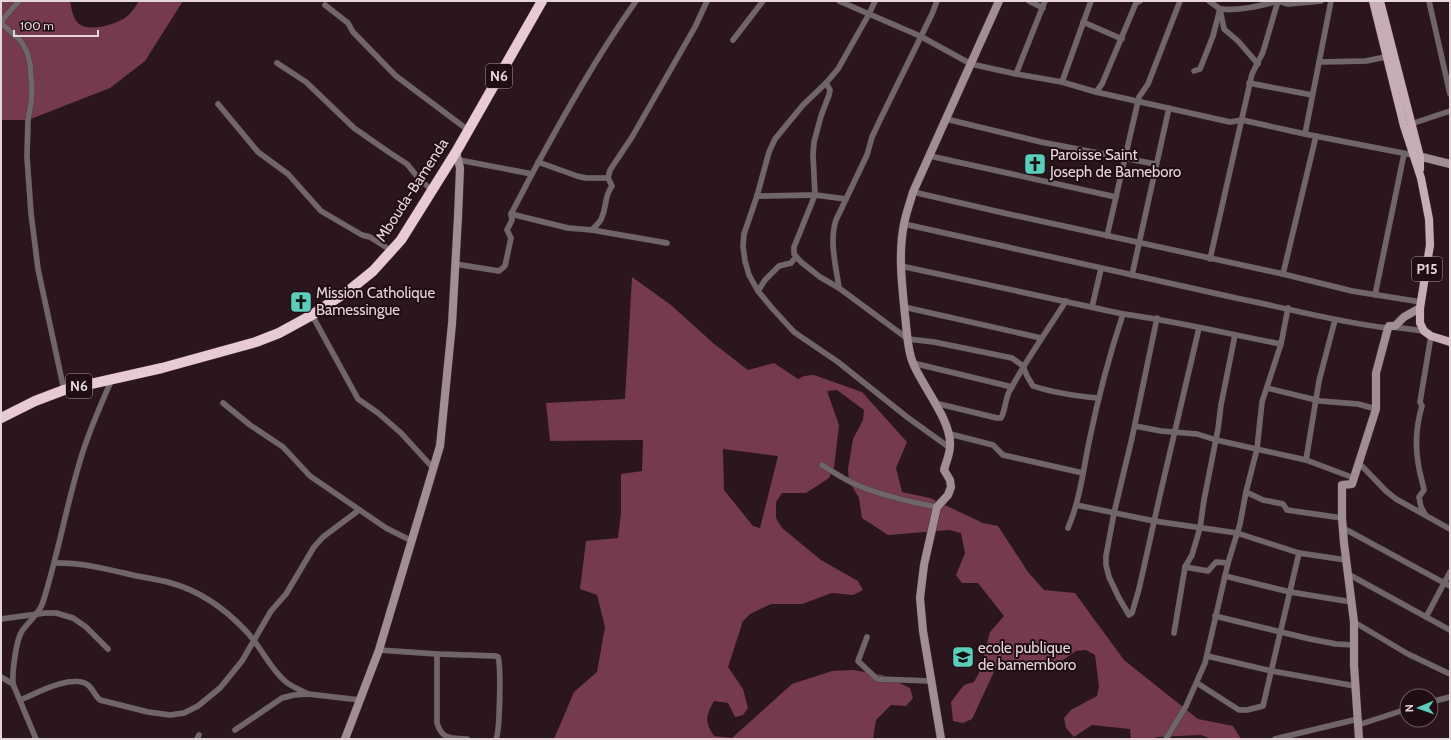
<svg xmlns="http://www.w3.org/2000/svg" width="1451" height="740" font-family="Cabin,sans-serif">
<style>
.forest{fill:#753a4d;fill-rule:evenodd}
.lines{fill:none;stroke-linecap:round;stroke-linejoin:round}
.street-casing{stroke:#443136;stroke-width:6}
.secondary-casing{stroke:#443136;stroke-width:9}
.primary-casing{stroke:#443136;stroke-width:9}
.highway-casing{stroke:#443136;stroke-width:11}
.street{stroke:#706567;stroke-width:5.5}
.secondary{stroke:#a08e92;stroke-width:8}
.primary{stroke:#c6aeb4;stroke-width:8}
.highway{stroke:#e8cbd2;stroke-width:10}
.labels{text-anchor:middle;dominant-baseline:central;stroke-width:4;stroke-linejoin:round;paint-order:stroke}
.shield{fill:#200d13;stroke:#a99a9e;stroke-width:1}
.shield-label{font-size:14px;font-weight:bold;fill:#e4d6d9}
.poi-label{font-size:15px;fill:#e4d6d9;stroke:#200d13;text-anchor:start}
.street-label{font-size:15px;fill:#e4d6d9;stroke:#200d13}
</style>
<rect width="100%" height="100%" fill="#2a161c"/>
<g class="forest">
<path d="M1,1H70C71,7 72,13 75,19C83,35 113,25 125,18C131,14 135,7 139,1H183L145,61L110,88L28,120H1Z"/>
<path d="M632,277L671,305L713,343L748,370L774,363L798,379L804,376L814,375L862,392L907,442L896,468L902,492L930,498L983,523L998,526L1028,572L1044,590L1075,593L1124,660L1198,719L1233,726L1241,739H1212L1201,735L1156,737L1155,739H1131L1130,729L1092,725L1074,737L1066,728L1064,718L1071,710L1097,696L1099,686L1095,655L1086,650L1076,651L1049,670L1018,668L999,661L972,719L963,723L953,721L951,702L964,685L974,682L979,673L990,632L1004,616L978,583H962L956,575L965,553L961,533L949,530L888,535L862,518L859,498L849,481L848,469L853,439L863,420L864,410L837,390L827,391L839,425L834,468L829,478L806,493H782L776,502V518L782,528L821,560L858,581L863,590L853,595L832,593L802,604H771L750,614L743,621L728,667L743,689L748,708L743,715L735,717L728,703L714,701C706,716 704,721 714,736L732,738L792,684L832,671L853,670L882,675L910,688L913,698L906,706L891,705L876,720L873,739H554L574,692L597,672L605,627L597,595L580,589L586,541L618,538L621,513V474L642,471L643,440L550,441L546,403L625,399ZM723,449L778,456L760,528L753,526L724,490Z"/>
</g>
<g class="lines">
<g class="street-casing">
<g id="street">
<polyline points="19,1 3,19 2,24 21,41 27,52 30,64 32,88 31,103 28,120 27,157 31,213 38,269 64,390"/>
<polyline points="839,1 920,36 971,64 1016,74 1062,82 1096,92 1230,122 1242,120 1305,134 1413,155"/>
<polyline points="875,1 869,14 838,69 826,83 803,105 775,139 769,152 757,196 744,234 743,246 745,261 749,275 758,291 772,308 794,332 838,362 907,417 950,448"/>
<polyline points="1029,1 1043,8"/>
<polyline points="1209,1 1220,9 1224,29 1238,41 1258,64"/>
<polyline points="1278,1 1288,4 1321,1"/>
<polyline points="1429,1 1450,94"/>
<polyline points="325,5 348,23 353,32 396,76 468,130"/>
<polyline points="1083,22 1122,39"/>
<polyline points="733,40 763,1"/>
<polyline points="1319,62 1366,61 1390,56"/>
<polyline points="277,63 306,82 354,128 390,153 407,164 420,180 432,190"/>
<path d="M1194,71L1200,69L1213,36L1220,9C1240,11 1259,6 1278,1"/>
<polyline points="1016,74 1045,1"/>
<polyline points="1062,82 1091,1"/>
<path d="M826,83L830,90L829,95L821,116L814,142L813,155L815,195L794,247V254L801,262L820,277L839,288L908,339L934,342L1012,358L1023,366L1027,376L1033,386C1054,393 1076,396 1098,398"/>
<polyline points="1249,83 1312,95"/>
<polyline points="1096,92 1102,84 1136,3 1140,1"/>
<polyline points="218,104 258,152 288,174 321,211 362,235 370,237 392,251"/>
<polyline points="946,119 1041,142 1155,164"/>
<polyline points="1411,124 1450,111"/>
<polyline points="1305,134 1331,1"/>
<polyline points="930,156 1116,197"/>
<path d="M459,160L532,174C564,115 597,56 636,1"/>
<polyline points="538,162 577,176 586,178 608,178 610,170 632,137 695,27 707,1"/>
<polyline points="913,192 1004,213 1283,274 1352,291 1421,302"/>
<polyline points="757,196 815,195 846,199"/>
<polyline points="511,214 568,228 592,230 667,243"/>
<path d="M904,224L1236,298C1287,308 1336,322 1388,328"/>
<path d="M592,230C595,226 601,222 602,217C607,205 604,197 612,186L608,178"/>
<polyline points="1107,236 1139,97 1148,84 1180,1"/>
<polyline points="1210,259 1252,74 1263,52 1278,1"/>
<polyline points="455,264 499,271 505,266 511,238 507,230 512,220 511,214 532,174"/>
<path d="M901,266L1123,314C1176,321 1228,334 1281,344"/>
<polyline points="1283,274 1316,136"/>
<polyline points="1132,275 1169,108"/>
<path d="M839,288C836,266 829,241 836,220L867,155L872,137L880,120L932,14L937,1"/>
<polyline points="758,291 765,280 779,266 791,263 796,257"/>
<polyline points="1375,295 1404,154"/>
<polyline points="904,307 1041,338"/>
<polyline points="1092,307 1101,269"/>
<polyline points="312,315 358,399 378,413 401,433 433,468"/>
<polyline points="1157,318 1132,438 1114,513 1106,556 1106,565 1109,577 1119,598 1129,615 1132,613 1139,589 1160,495 1199,328"/>
<polyline points="1393,327 1424,331"/>
<polyline points="913,363 1012,387"/>
<polyline points="1267,388 1320,401 1358,404 1376,409"/>
<polyline points="223,403 250,425 283,447 310,476 386,528 412,541"/>
<path d="M935,403L997,418H1001C1005,412 1005,400 1009,392C1026,360 1047,331 1066,301"/>
<polyline points="1135,426 1161,431 1197,434 1216,440 1306,460 1354,478"/>
<polyline points="950,434 993,445 1003,455 1083,473"/>
<polyline points="1306,460 1319,381 1335,320"/>
<polyline points="1358,462 1386,491 1396,499 1450,529"/>
<path d="M822,465C833,472 845,480 857,485C883,496 910,502 937,507"/>
<polyline points="1246,492 1263,500 1283,504 1287,510 1342,518"/>
<polyline points="1076,505 1154,521 1237,533 1299,553 1346,560"/>
<path d="M1425,514L1421,507L1419,497L1424,490C1422,480 1419,471 1418,462C1415,444 1417,423 1422,406L1420,402L1431,336"/>
<path d="M1068,528C1080,500 1083,471 1089,442C1098,398 1109,356 1123,314"/>
<polyline points="1343,528 1450,586"/>
<path d="M55,563C79,562 101,568 124,573C140,577 156,579 171,583C200,591 225,609 245,630C261,646 269,668 286,682C292,687 301,690 308,694"/>
<polyline points="1185,567 1208,571 1216,562 1228,563"/>
<polyline points="1348,574 1450,630"/>
<polyline points="1225,576 1290,592 1352,602"/>
<polyline points="1215,616 1310,639 1336,644 1354,645"/>
<polyline points="1426,617 1450,572"/>
<polyline points="1,619 45,613 56,613 73,618 86,627 108,649"/>
<polyline points="1354,622 1408,654 1450,674"/>
<polyline points="1174,633 1185,567 1192,555 1200,528 1204,500 1218,429 1221,405 1235,335"/>
<polyline points="867,637 858,661 877,679 931,681"/>
<path d="M379,650L437,654L496,656L498,657C501,665 500,731 496,739"/>
<path d="M437,654V723C442,740 451,738 467,739"/>
<polyline points="1207,656 1272,671 1355,686"/>
<polyline points="1,677 13,684"/>
<polyline points="1197,683 1239,710 1247,710 1263,706 1299,553"/>
<path d="M20,700C35,694 73,673 88,685C93,689 95,696 100,700L148,712L170,715L184,713L198,706L220,688L242,661L271,611L286,594L314,547L323,537L359,510"/>
<polyline points="1431,702 1450,697"/>
<polyline points="1358,725 1407,709"/>
<polyline points="235,730 282,698 294,695 308,694 360,700"/>
<path d="M36,739L13,684C12,673 16,640 22,631C29,621 40,613 43,602C58,555 66,507 80,461C88,433 100,406 112,379"/>
<polyline points="197,739 199,735"/>
<polyline points="1166,739 1186,706 1205,663 1228,563 1240,524 1246,492 1257,449 1262,402 1281,344 1288,308"/>
<polyline points="1275,739 1358,719"/>
</g>
</g>
<g class="secondary-casing">
<g id="secondary">
<polyline points="1414,155 1450,164"/>
<polyline points="345,739 379,650 440,446 452,324 458,217 460,168 456,152"/>
<path d="M941,739L923,631L920,598L924,565L937,507L948,495L951,487L950,480L944,470C946,462 950,454 950,446C952,421 922,386 913,363C907,349 907,331 905,315C902,285 898,254 904,224C906,213 910,203 913,192L999,1"/>
<polyline points="1359,739 1354,665 1354,622 1344,543 1342,518 1342,485 1352,484 1376,409 1376,373 1388,328 1389,326 1395,326 1404,317 1420,308"/>
</g>
</g>
<g class="primary-casing">
<g id="primary">
<polyline points="1373,1 1404,126 1421,178 1429,219 1430,245 1420,308 1420,323 1424,331 1431,336 1450,342"/>
<polyline points="1380,1 1420,157 1420,169"/>
</g>
</g>
<g class="highway-casing">
<polyline id="highway" points="1,418 35,401 64,390 162,368 256,342 279,333 312,315 352,288 373,271 401,240 456,152 542,1"/>
</g>
<use href="#street" class="street"/>
<use href="#secondary" class="secondary"/>
<use href="#primary" class="primary"/>
<use href="#highway" class="highway"/>
</g>
<defs>
<g id="church-square" transform="scale(1.15)"><rect x="-9" y="-9" width="18" height="18" rx="4" fill="#5bcebb" stroke="#200d13"/><path d="M-1.2-6h2.4v3.5h3.3v2.4h-3.3V6h-2.4V-.1h-3.3v-2.4h3.3Z" fill="#111"/></g>
<g id="school-square" transform="scale(1.15)"><rect x="-9" y="-9" width="18" height="18" rx="4" fill="#5bcebb" stroke="#200d13"/><path d="M0-5L7-2L0 1L-7-2ZM-4 1L0 2.5L4 1V4Q0 6-4 4Z" fill="#111"/></g>
</defs>
<g fill-rule="evenodd">
<use href="#church-square" x="1035" y="164"/>
<use href="#church-square" x="301" y="302"/>
<use href="#school-square" x="963" y="657"/>
</g>
<g class="labels">
<g class="shield">
<rect x="486" y="64" width="26" height="24" rx="3"/>
<rect x="1412" y="257" width="30" height="24" rx="3"/>
<rect x="66" y="374" width="26" height="24" rx="3"/>
</g>
<g class="shield-label">
<text x="499" y="76">N6</text>
<text x="1427" y="269">P15</text>
<text x="79" y="386">N6</text>
</g>
<g class="poi-label">
<text x="1050" y="155">Paroisse Saint<tspan x="1050" dy="17">Joseph de Bameboro</tspan></text>
<text x="316" y="293">Mission Catholique<tspan x="316" dy="17">Bamessingue</tspan></text>
<text x="978" y="648">ecole publique<tspan x="978" dy="17">de bamemboro</tspan></text>
</g>
<g class="street-label">
<text transform="translate(412 190) rotate(-57)">Mbouda-Bamenda</text>
</g>
</g>
<rect width="1451" height="740" fill="none" stroke="#e4d6d9" stroke-width="4"/>
<g transform="translate(1419 708) rotate(268)"><circle r="19" fill="#200d13" stroke="#6e5d62"/>
<path d="M0-3L7 15L0 10L-7 15Z" fill="#5bcebb"/>
<text y="-6" font-size="11" font-weight="bold" text-anchor="middle" fill="#e4d6d9">N</text>
</g>
<path d="M14 30v6h84v-6" fill="none" stroke="#e4d6d9" stroke-width="2"/>
<text x="20" y="30" font-size="12" fill="#e4d6d9" stroke="#200d13" stroke-width="3" paint-order="stroke">100 m</text>
</svg>
